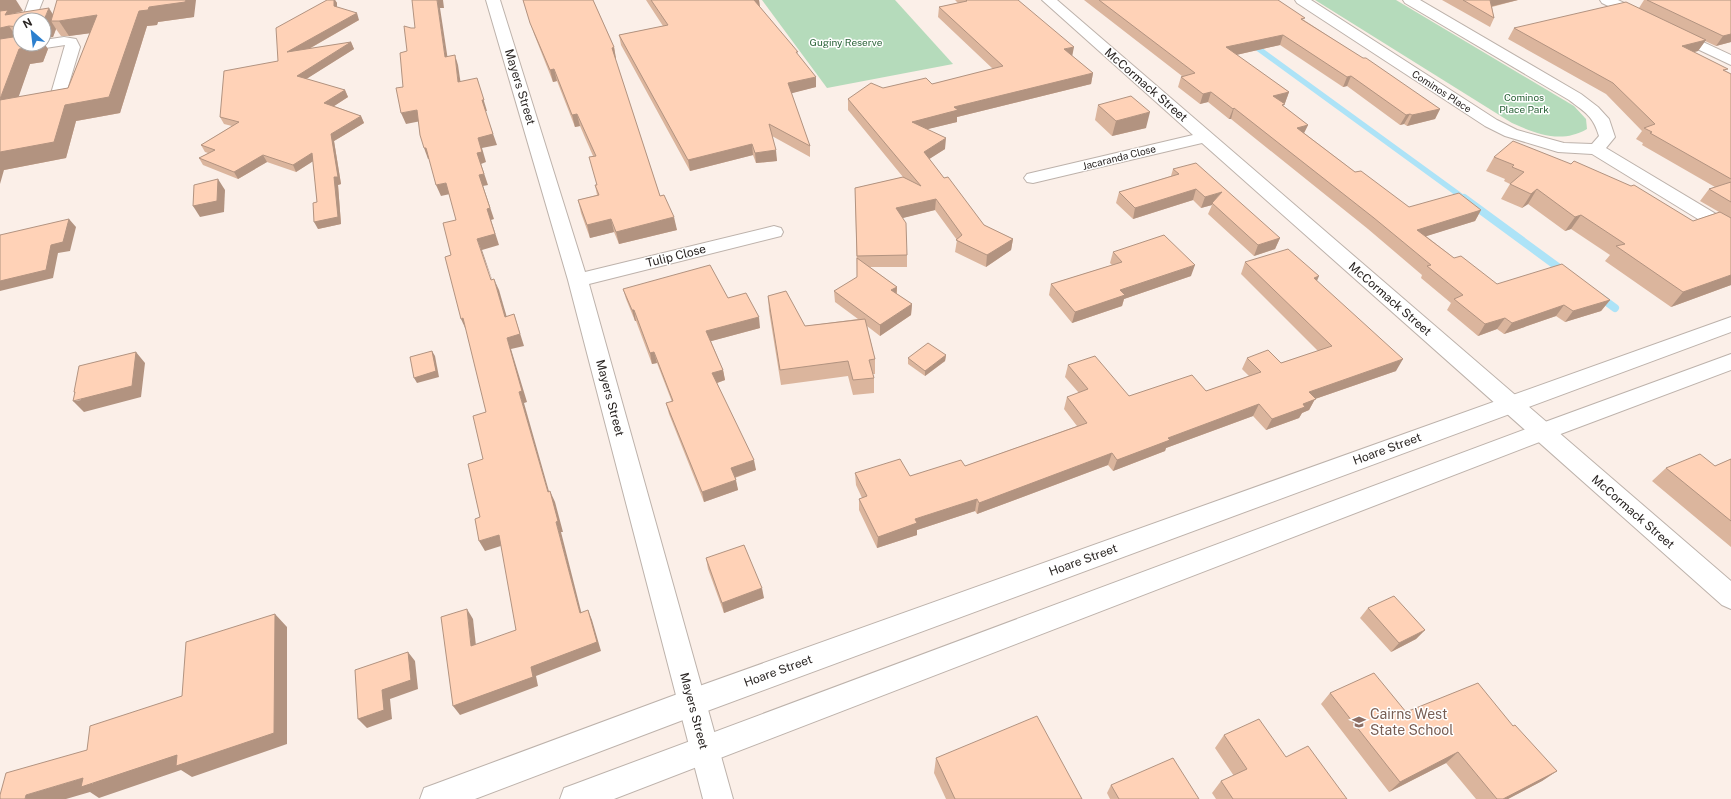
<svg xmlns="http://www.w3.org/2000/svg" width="1731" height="799" font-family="'Public Sans',sans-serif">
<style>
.green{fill:#b5dbbb}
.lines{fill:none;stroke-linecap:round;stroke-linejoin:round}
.stream-far1{stroke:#ade3f7;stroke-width:5.5}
.stream{stroke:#ade3f7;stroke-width:8}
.minor-casing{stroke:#bdb2ab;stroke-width:2}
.major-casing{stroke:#bdb2ab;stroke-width:2}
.minor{fill:#fff;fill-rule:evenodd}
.major{fill:#fff;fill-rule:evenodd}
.wall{fill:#dbb59d;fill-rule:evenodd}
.shaded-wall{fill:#b29380}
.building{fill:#ffd2b7;stroke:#b29380}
.labels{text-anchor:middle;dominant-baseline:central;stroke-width:3;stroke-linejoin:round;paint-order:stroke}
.far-park-label{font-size:10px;fill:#296237;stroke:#fff}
.far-street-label{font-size:10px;fill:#2a2523;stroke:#fff}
.street-label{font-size:12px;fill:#2a2523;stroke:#fff}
.near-education-label{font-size:14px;fill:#785e54;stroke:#fff;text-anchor:start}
</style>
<rect width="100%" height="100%" fill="#fbefe8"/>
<g class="green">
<polygon points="762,0 895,0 953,64 827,88"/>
<path d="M1315,0H1396L1574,106L1586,119L1587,129C1561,144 1537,134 1512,123Z"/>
</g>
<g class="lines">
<polyline class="stream-far1" points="1252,44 1465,199"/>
<g class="stream">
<polyline points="1464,198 1566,273"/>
<polyline points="1600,297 1615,308"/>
</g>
<g class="minor-casing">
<g id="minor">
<polygon points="29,0 43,0 35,20 20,20 20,23 0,26 0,18 24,14"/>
<polygon points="486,0 500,0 585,272 774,226 781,228 783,232 781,236 589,284 733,799 703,799 568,280"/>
<polygon points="1042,0 1057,0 1731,581 1731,609 1722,605 1202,143 1033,183 1027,182 1024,178 1027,174 1193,135"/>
<path d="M1295,0H1311L1497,120L1517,130L1564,143L1592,144L1599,136C1593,116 1586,113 1569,100L1405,3L1403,0H1420L1581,94L1598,107L1609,119L1615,137L1606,148L1731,223V237L1724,235L1592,154L1558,152L1505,136L1485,126L1297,3Z"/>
<polygon points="1600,0 1618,0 1647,14 1649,17 1647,20 1642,21 1637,20 1602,3"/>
<polygon points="1675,29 1731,55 1731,65 1670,36 1668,33 1670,30"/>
<polygon points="64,37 76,39 80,47 64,100 58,102 52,100 50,97 65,45 0,55 0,47 20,43 44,44 44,40"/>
</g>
</g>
<g class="major-casing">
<g id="major">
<polygon points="1731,317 1731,332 691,717 475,799 420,799 424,788 435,784 691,689"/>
<polygon points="1731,354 1731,370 1550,438 614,799 560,799 564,788 575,784 1534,426"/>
</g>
</g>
<use href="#minor" class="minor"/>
<use href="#major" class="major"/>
</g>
<g class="wall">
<path d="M0,0L23,11L11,14L194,17L158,22L157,25L147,26L120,113L76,121L66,158L4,170ZM20,20H44V38L53,37L56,29L61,36H69L90,33L68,88L18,97L30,64L43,62L48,49L20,44Z"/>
<polygon points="327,0 335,0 337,3 337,7 359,20 309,49 351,42 354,49 306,79 345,90 348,97 334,106 361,116 364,123 334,141 341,184 338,185 341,224 318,229 317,202 313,161 296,172 267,162 238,179 203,165 199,158 208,153 205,152 201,145 232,126 224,124 220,117 278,61"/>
<polygon points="523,0 593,0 614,47 616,59 615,59 660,196 677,230 619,244 614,232 590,238 581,213 578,200 597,195 595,185 597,185 593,156 580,126 575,127 557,81 553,82 534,34"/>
<polygon points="646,0 759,0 760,7 798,55 816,87 791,93 810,146 810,157 772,136 777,161 756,163 753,155 690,171 621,45 619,35 663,26"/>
<polygon points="955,0 1018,0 1072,56 1093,73 1091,84 957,117 957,122 927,129 945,149 929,159 944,178 984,225 1013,239 1011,250 986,267 955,252 957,240 935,210 902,218 907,255 907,267 870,267 897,287 897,294 912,304 911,315 880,336 867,326 875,359 875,374 873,374 874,378 874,393 853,395 848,376 781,385 769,311 768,296 805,326 858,319 835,302 834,291 857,278 855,188 903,177 848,110 848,99 883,88 932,84 993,69 938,17 939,7 958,3"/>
<polygon points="1084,0 1278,0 1304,20 1440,109 1435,119 1407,126 1404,124 1400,125 1347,86 1343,87 1280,45 1236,55 1289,92 1285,103 1283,103 1284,107 1308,125 1304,133 1355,172 1409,207 1481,210 1475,221 1426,236 1454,258 1497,284 1610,300 1601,311 1565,322 1556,316 1504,334 1497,329 1478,336 1447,310 1451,303 1421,278 1422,275 1368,229 1231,119 1229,119 1208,102 1200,104 1178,87 1181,77 1182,76"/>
<polygon points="1442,0 1518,0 1492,7 1494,18 1490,27"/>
<polygon points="1644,0 1731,0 1731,42 1716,46 1705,41 1698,51 1694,52 1731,74 1731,285 1671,307 1605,261 1610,255 1571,229 1565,231 1528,204 1522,208 1501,199 1510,184 1504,181 1505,179 1486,171 1494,157 1693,221 1719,212 1700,201 1709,189 1715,187 1642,145 1643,143 1636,139 1642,131 1606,94 1508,39 1514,28 1639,8"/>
<polygon points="1098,105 1146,128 1112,136 1095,120"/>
<polygon points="1173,169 1280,238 1275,249 1254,256 1208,214 1212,205 1201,208 1193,200 1133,219 1116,203 1119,192 1171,176"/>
<polygon points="1113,252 1191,276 1124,299 1122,306 1072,323 1049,295 1051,284 1112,265 1110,263"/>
<polygon points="1245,262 1317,281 1396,371 1315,399 1309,410 1302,413 1299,418 1266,430 1253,416 1166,448 1165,451 1113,471 1108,465 977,514 975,511 917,530 917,535 877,548 859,510 859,499 862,498 856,485 855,473 910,476 965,466 1077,426 1064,409 1067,397 1079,393 1065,377 1068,365 1129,396 1206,391 1249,376 1242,369 1247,358 1281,363 1318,351 1241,274"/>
<polygon points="623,289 728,298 760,328 711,341 723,370 725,380 717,383 756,470 735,478 738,490 704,502 669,414 666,403 672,402 657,363 652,364 636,321 635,321 626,299"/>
<polygon points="946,355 945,361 925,376 908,364 908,358"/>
<polygon points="1731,459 1731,547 1652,481 1666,468 1715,466"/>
<polygon points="706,558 764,598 724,613 708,569"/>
<polygon points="1368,608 1425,630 1416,639 1391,652 1360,618"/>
<polygon points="1330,693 1406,712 1513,726 1557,771 1542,781 1508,799 1476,799 1446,763 1389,792 1321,704"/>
<polygon points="1224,735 1286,757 1347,799 1216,799 1212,793 1221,781 1234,776 1215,748"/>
<polygon points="936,758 1082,799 946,799 934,773"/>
<polygon points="1111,785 1199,799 1110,799 1107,793"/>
</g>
<g class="shaded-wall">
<polygon points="0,0 16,0 23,11 0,17"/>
<polygon points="186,0 196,0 194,17 158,22 157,25 147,26 120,113 76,121 66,158 4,170 0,184 0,152 65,105 139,11 149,7"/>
<polygon points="334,0 335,0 337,3 337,12 334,6"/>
<polygon points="437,0 443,0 444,8 440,8 449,67 445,57"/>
<polygon points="754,0 759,0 760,9"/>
<polygon points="1489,0 1518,0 1485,8"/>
<polygon points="49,8 57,21 51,21 56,29 53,37 44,38 44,20"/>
<polygon points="357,13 359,20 291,59 287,52"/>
<polygon points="97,15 107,31 69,36 59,21"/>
<polygon points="9,26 20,42 0,46 0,28"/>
<polygon points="1731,34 1731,42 1716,46 1723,36"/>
<polygon points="1283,35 1280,45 1223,58 1226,47"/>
<polygon points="1706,40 1698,51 1675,57 1682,46"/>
<polygon points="351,42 354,49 300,83 297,76"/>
<polygon points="44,43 48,49 43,62 30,64 12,116 0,101 0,99 19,49 34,44 44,44"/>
<polygon points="614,47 616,59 614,60 612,48"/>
<polygon points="1074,47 1072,57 1064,49"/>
<polygon points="455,55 458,65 462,92 458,82"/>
<polygon points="554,69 557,81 553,82 550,70"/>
<polygon points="1093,73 1091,84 957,117 957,122 912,133 912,122 954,107"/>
<polygon points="1351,76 1347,86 1343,87 1347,77"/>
<polygon points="816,77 816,87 789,94 788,83"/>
<polygon points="477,78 487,111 485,111 497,145 482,148 486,162 481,164 488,185 483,186 494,219 491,220 499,245 482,250 496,291 477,239 487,209 479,175 477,153 478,138 482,100"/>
<polygon points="345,90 348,97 328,110 324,103"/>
<polygon points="1211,92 1208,102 1200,104 1203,94"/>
<polygon points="1289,92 1285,103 1270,107 1273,96"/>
<polygon points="1234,108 1231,119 1229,119 1233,109"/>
<polygon points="1440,109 1435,119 1407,126 1412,115"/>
<polygon points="417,110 421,121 406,124 401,113"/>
<polygon points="1150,112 1146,128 1112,136 1116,121"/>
<polygon points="577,114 580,126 575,127 572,115"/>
<polygon points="1410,114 1404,124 1400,125 1406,115"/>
<polygon points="361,116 364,123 334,141 341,184 338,185 341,224 318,229 314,222 331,134"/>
<polygon points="1308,125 1303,135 1297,128"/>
<polygon points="946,138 945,149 923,163 924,152"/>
<polygon points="752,144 753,155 690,171 688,160"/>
<polygon points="424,148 426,148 431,159 428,159"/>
<polygon points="776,150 777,161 756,163 755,153"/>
<polygon points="312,153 315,160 296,172 293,165"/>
<polygon points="263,155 267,162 238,179 234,172"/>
<polygon points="218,179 225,190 224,212 200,217 193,206"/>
<polygon points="446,183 450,194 441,196 436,185"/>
<polygon points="1196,189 1193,200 1133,219 1135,208"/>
<polygon points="1537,189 1528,204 1522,208 1531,194"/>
<polygon points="1222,192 1212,203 1212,205 1201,208 1205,197"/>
<polygon points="936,199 935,210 895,220 896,208"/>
<polygon points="1481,210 1475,221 1411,241 1417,230"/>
<polygon points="1581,215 1571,229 1565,231 1575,217"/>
<polygon points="674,217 677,230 619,244 616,232"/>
<polygon points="69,219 76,227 70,251 58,253 53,278 0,291 0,281 51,245"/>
<polygon points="611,219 614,232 590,238 587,225"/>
<polygon points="1280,238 1275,249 1254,256 1258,245"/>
<polygon points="1013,239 1011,250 986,267 987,255"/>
<polygon points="1195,265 1191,276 1124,299 1122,306 1072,323 1075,312 1120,290"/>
<polygon points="1731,275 1731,285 1671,307 1683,292"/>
<polygon points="1319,276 1314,288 1314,278"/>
<polygon points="494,279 499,290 510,328 505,317"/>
<polygon points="897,287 896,298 891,290"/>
<polygon points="1610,300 1601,311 1565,322 1573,311"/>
<polygon points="912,304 911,315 880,336 880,325"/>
<polygon points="1564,305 1556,316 1504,334 1512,323"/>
<polygon points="632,310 634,310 636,321 635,321"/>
<polygon points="514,314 524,346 511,349 527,402 524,403 552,502 548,492 519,392 507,338"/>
<polygon points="759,317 760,328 708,342 706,331"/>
<polygon points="463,318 466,330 461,319"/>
<polygon points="1505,318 1497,329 1478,336 1485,324"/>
<polygon points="432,351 435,356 439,377 417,383 414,378"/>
<polygon points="136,352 145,363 141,397 84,412 73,401 81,400 74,392"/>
<polygon points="654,352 657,363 652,364 650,353"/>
<polygon points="946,355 945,361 925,376 925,371"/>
<polygon points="1403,359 1396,371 1315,399 1309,410 1302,413 1299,418 1266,430 1272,419 1309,392"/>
<polygon points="723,370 725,380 714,384 712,373"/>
<polygon points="1259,404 1253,416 1166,448 1165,451 1113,471 1117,460 1168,438"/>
<polygon points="1112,453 1108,465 977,514 979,503"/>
<polygon points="754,460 756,470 733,478 731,468"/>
<polygon points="736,480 738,490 704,502 702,492"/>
<polygon points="550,491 555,502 563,532 561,532 584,623 580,613 556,522"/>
<polygon points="977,499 975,511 917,530 917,535 877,548 878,537 915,519"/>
<polygon points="499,535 504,545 485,551 479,541"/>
<polygon points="762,588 764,598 724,613 722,603"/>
<polygon points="467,609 473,619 477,655 471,646"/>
<polygon points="588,610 592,620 601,651 536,676 538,686 460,715 453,706"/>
<polygon points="275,614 287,627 287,744 192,777 181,770 99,798 90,792 66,799 25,799 26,795 83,778 92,784"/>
<polygon points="1425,630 1416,639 1391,652 1399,643"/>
<polygon points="408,652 415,661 418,689 390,699 392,719 367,728 358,719 382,690"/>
<polygon points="1458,752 1446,763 1389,792 1400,782"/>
<polygon points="1557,771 1542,781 1508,799 1503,799"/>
</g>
<g class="building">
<polygon points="57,0 186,0 185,2 149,7 148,10 139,11 109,97 65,105 54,142 0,152 0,100 68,88 97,15 59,21 51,21"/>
<polygon points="327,0 334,0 334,6 357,13 287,52 351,42 297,76 345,90 324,103 361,116 331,134 338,177 334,177 338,217 314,222 313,203 317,202 312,153 293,165 263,155 234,172 199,158 215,150 201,145 239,122 220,117 224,71 278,61 276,28"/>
<polygon points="412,0 437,0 445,57 455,55 458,82 477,78 484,100 482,100 493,134 478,138 482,152 477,153 484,174 479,175 490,208 487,209 495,234 477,239 491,280 494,279 505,317 514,314 520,334 507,338 522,391 519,392 548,492 550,491 558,521 556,522 580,613 588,610 597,642 531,667 533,677 453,706 441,617 467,609 471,646 516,630 499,535 479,541 475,519 480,517 468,464 483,459 473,416 486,412 463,318 461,319 445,257 451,255 443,223 456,220 446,183 436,185 426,148 424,148 420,135 417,110 401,113 396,88 403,87 400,53 407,51 404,26 411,28 415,28"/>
<polygon points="523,0 593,0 614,47 612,48 660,196 664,195 674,217 616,232 611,219 587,225 578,200 599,195 595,185 597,185 589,157 596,156 577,114 572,115 554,69 550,70 530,23"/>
<polygon points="651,0 756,0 754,0 798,52 796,52 816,77 788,83 810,146 769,124 776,150 755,153 752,144 688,160 619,35 668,25"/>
<polygon points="966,0 1018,0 1074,47 1064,49 1093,73 954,107 958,110 912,122 946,138 924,152 944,178 948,177 984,225 1013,239 987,255 956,240 962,235 936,199 896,208 906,223 907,255 857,256 855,188 903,177 921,186 848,99 871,83 883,88 926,78 932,84 1003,66 939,7 967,1"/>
<polygon points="1099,0 1278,0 1305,18 1301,19 1363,58 1366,58 1440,109 1412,115 1410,114 1406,115 1351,76 1347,77 1283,35 1226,47 1289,92 1273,96 1285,104 1282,105 1308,125 1297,128 1355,172 1361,171 1409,207 1459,193 1481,210 1417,230 1454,258 1461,256 1497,284 1562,264 1610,300 1573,311 1564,305 1512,323 1505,318 1485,324 1454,299 1463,295 1427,266 1431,265 1374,218 1234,108 1233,109 1211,92 1203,94 1181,77 1195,73"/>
<polygon points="1463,0 1490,0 1494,18"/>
<polygon points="1647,0 1731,0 1731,34 1723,36"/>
<polygon points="1626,2 1706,40 1682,46 1728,69 1723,70 1731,74 1731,179 1650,133 1652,132 1644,128 1655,124 1613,83 1514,28"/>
<polygon points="49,8 44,20 20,20 20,27 9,26 0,28 0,11 8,10 5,15"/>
<polygon points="20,36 20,44 34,44 32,47 19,49 0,99 0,39"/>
<polygon points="1131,96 1150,112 1116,121 1098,105"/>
<polygon points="1513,141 1571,164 1574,161 1631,186 1634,185 1693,221 1720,212 1731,218 1731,275 1683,292 1616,246 1625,244 1581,215 1575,217 1537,189 1531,194 1510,184 1524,172 1512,167 1514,165 1494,157"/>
<polygon points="1196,163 1280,238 1258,245 1212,203 1222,192 1205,197 1196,189 1135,208 1119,192 1179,174 1173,169"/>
<polygon points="218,179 217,201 193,206 194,185"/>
<polygon points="1731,182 1731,202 1709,189"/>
<polygon points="69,219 63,242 51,245 46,270 0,281 0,235"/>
<polygon points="1164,235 1195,265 1120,290 1125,295 1075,312 1051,284 1122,262 1113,252"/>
<polygon points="1288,249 1319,276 1314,278 1403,359 1309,392 1316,399 1303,404 1305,407 1272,419 1259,404 1168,438 1170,440 1117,460 1112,453 979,503 977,499 915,519 917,523 878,537 859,499 867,496 855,473 900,459 910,476 961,460 965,466 1087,423 1067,397 1088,389 1068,365 1095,356 1129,396 1192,375 1206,391 1261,372 1247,358 1268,350 1281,363 1332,346 1245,262"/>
<polygon points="857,258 897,287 891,290 912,304 880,325 834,291 857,277"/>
<polygon points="710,265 728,298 746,293 759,317 706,331 723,370 712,373 754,460 731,468 736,480 702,492 666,403 673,401 654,352 650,353 634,310 632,310 623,289"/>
<polygon points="786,291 805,326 865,319 875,359 869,360 874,378 853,380 848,361 780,370 768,296"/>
<polygon points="928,343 946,355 925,371 908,358"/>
<polygon points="432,351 436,371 414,378 410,357"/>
<polygon points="136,352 132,386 73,401 75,392 74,392 79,366"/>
<polygon points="1700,454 1715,466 1731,459 1731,521 1666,468"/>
<polygon points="744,545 762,588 722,603 706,558"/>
<polygon points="1394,596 1425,630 1399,643 1368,608"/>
<polygon points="275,614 274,733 176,766 177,755 81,787 83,778 26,795 25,799 0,799 0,795 6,773 87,750 90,726 182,696 186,642"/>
<polygon points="408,652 411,680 382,690 384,710 358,719 355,670"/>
<polygon points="1374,673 1406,712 1478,683 1513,726 1515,725 1557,771 1503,799 1497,799 1458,752 1400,782 1330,693"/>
<polygon points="1037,716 1082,799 955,799 936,758"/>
<polygon points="1259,719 1286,757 1308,746 1347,799 1233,799 1221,781 1247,769 1224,735"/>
<polygon points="1173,758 1199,799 1119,799 1111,785"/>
</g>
<defs>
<g id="school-bare" transform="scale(1.08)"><path d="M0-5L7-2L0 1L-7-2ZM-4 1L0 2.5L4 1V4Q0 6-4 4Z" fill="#8d6e63" stroke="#fff" stroke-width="2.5" paint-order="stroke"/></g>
</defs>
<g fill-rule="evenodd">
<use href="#school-bare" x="1359" y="722"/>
</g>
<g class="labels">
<g class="far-park-label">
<text x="846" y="42">Guginy Reserve</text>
<text x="1524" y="97">Cominos<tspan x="1524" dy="12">Place Park</tspan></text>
</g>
<g class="far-street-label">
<text transform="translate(1442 91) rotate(33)">Cominos Place</text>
<text transform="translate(1119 157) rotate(-14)">Jacaranda Close</text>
</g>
<g class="street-label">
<text transform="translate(1146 85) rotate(41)">McCormack Street</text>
<text transform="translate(520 87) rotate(73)">Mayers Street</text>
<text transform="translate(676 256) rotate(-14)">Tulip Close</text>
<text transform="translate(1390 299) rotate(41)">McCormack Street</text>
<text transform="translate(610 398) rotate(75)">Mayers Street</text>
<text transform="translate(1387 449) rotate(-20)">Hoare Street</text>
<text transform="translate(1633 512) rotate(41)">McCormack Street</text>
<text transform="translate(1083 560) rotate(-20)">Hoare Street</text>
<text transform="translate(778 671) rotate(-20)">Hoare Street</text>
<text transform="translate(694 711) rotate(75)">Mayers Street</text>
</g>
<g class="near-education-label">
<text x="1370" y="714">Cairns West<tspan x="1370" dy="16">State School</tspan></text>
</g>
</g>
<g transform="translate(32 32) rotate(332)"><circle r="19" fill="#ffffff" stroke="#aaa8a7"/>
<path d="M0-3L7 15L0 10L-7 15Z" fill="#2c7fce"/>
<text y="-6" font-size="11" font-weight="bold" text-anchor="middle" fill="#2a2523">N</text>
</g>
</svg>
